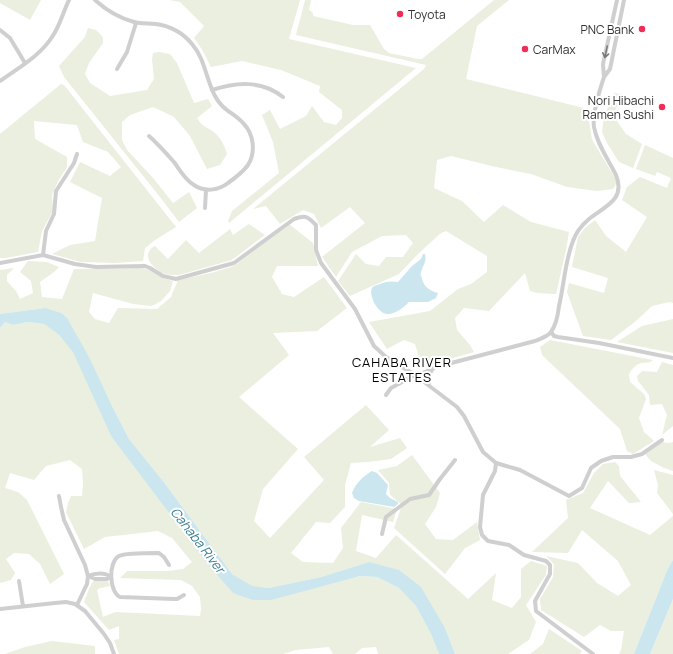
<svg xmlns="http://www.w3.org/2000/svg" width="673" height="654" font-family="Manrope,sans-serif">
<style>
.green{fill:#eaefdf}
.water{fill:#cbe6ef}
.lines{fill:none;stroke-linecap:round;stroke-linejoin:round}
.street{stroke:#cfcfcf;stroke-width:4}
.oneway{stroke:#797979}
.poi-dot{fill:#ef2e57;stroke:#fff;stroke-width:1.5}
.labels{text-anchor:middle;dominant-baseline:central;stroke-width:4;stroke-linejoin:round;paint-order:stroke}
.poi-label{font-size:12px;fill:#323232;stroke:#fff;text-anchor:start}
.neighbourhood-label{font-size:13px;letter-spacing:1px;fill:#000;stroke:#fff}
.water-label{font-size:13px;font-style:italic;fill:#387c92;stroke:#fff}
</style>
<rect width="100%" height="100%" fill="#fff"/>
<g class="green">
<polygon points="0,0 41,0 30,20 0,3"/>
<polygon points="169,0 300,0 289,39 416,68 229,223 228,221 232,211 279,173 273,142 262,115 270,110 280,129 306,116 312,106 324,122 336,125 342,118 342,110 319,92 320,86 281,70 242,61 211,67 203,51 194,38 204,26 180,2"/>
<polygon points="305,0 311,0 309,10 313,13 313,16 353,25 370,25 384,49 389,53 418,59 422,59 494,0 509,0 477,26 466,79 592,110 589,120 592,140 617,181 615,186 613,189 597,191 567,187 531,174 496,167 451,156 437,160 434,188 462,201 484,222 503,205 531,222 569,232 566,250 556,294 537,293 530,291 525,273 489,311 464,308 455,318 457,330 470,345 474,352 422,367 415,344 404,340 387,349 369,322 430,311 458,289 471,284 487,272 487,256 446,231 441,233 419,253 399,274 350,296 338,281 356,254 366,264 379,266 386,257 403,257 413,243 406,235 382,236 352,252 336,277 322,257 365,223 350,207 321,228 314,214 303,210 280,224 266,206 253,209 424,69 426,65 296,35"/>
<path d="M88,28L96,30L103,37V43L89,63L85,74L90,83L110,96L147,90L154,79L152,59L153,53L159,52L170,54L177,63L194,103L208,99L212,106L197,118C202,128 209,127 216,134C222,140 225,147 227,154L220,165L207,169L190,136L174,117L153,107L130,115L122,122V140L127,150L153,178L173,203L189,192L197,208L179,222L160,197L64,77L59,66L85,37Z"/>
<polygon points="61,84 64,85 176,227 155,240 145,248 143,261 115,263 81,262 52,254 70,245 95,241 102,198 70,182 80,162 110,176 121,167 108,152 83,142 77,125 34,121 35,139 67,157 67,167 58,181 52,195 53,211 42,231 38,252 6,258 0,258 0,134"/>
<polygon points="614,93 623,94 615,111 616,120 626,134 642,144 633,168 619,162 607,143 602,132 604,116"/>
<polygon points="645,145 673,158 673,303 669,302 652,306 636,321 611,340 583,336 567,292 569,283 604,293 608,278 572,267 578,237 585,228 595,220 606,236 626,252 647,217 622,200 627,187 640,177 667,188 671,178 657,172 655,176 636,169"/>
<path d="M249,224L265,235L232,260L179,275C174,275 168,275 163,273C155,269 143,259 150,250C151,248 153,247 155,246L168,259L186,240L199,253L230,229L233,235Z"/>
<polygon points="289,224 313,243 318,266 277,266 272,277 282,294 294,297 324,277 347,308 317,331 273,333 289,355 239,397 298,449 263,489 254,521 270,538 324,480 304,457 366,405 389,430 370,447 400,438 407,448 391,459 368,462 351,463 345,485 345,507 330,523 316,522 291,553 303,562 333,563 343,548 341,528 361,502 397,509 393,522 362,515 356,551 376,558 396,535 468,599 496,573 492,600 512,608 521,597 521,569 531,561 547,566 546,575 526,605 536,622 529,640 508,654 455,654 445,628 369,562 321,577 269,588 252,587 232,574 163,481 129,439 112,406 45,308 0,314 0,270 14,268 7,275 7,281 16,291 20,299 33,293 31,281 20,272 28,261 47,262 59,267 54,272 40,282 42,297 62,299 74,269 139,268 151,270 163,278 173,281 170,291 161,301 152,306 133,304 93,293 89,312 95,319 109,323 118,308 157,309 171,297 178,280 211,273 234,266"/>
<polygon points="673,319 673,353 617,342 642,326"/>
<polygon points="5,322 13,325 28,322 44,324 59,335 74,352 111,436 253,600 361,576 377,577 399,588 416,606 431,634 439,654 378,654 376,647 362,648 355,654 333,654 329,647 296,650 283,654 119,654 114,640 119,639 119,626 109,630 84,602 89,589 93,581 107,581 109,583 110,586 100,588 97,590 103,617 115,612 200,616 201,609 200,597 192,586 181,580 120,578 127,571 168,571 183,569 192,562 172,538 158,531 105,537 84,549 66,512 68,503 71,496 82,496 83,483 82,469 70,460 46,466 34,480 10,473 5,488 18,492 27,500 64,574 50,584 40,564 29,554 14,553 6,559 15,573 11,580 0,583 0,328"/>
<path d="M550,340L653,360C648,364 647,362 641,363C635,365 632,369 629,374L630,382L644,394L646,399L639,418L644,432L654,441L633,454L627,451L620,429L542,355L540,347Z"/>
<polygon points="662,362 673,365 673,426 662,435 667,415 662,404 650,405 649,395 638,381 637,376 642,371 657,372"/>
<polygon points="661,442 669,443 673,442 673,471 664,468 651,461 645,454"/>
<polygon points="412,455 440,493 436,507 425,524 436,539 453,540 477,522 480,540 465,548 445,574 394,528 402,505 390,495 389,483 378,470 397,466"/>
<polygon points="615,462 619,466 620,476 641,502 629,503 608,481 590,508 650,535 673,516 673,560 668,568 634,654 619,654 621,650 624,631 611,631 600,625 584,637 541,610 540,599 553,577 554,564 546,556 578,563 597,583 618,596 631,585 618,561 582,530 568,553 532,552 568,518 566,500 583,493 594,473 603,464"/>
<polygon points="654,470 673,475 673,514 657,493 658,485"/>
<polygon points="673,599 673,654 650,654"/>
<polygon points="549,629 582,651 580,654 530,654 543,644"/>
<polygon points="52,641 95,646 95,654 5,654 25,647"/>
</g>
<g class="water">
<path d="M423,254H425C427,262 423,265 421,272C420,277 421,274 422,279C424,287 430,291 438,293L436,298L428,302H409C404,307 396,314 388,314C379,315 368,296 372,288C374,285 378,285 380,284C387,281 391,281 398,282L412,266L421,259Z"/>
<polygon points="45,308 61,313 67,318 89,357 112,406 129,439 163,481 232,574 252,586 269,588 321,577 369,562 399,570 421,587 445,628 455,654 439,654 431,634 416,606 399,588 377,577 360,576 271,600 253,600 233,593 207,563 111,436 73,352 59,335 44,324 28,322 13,325 5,322 0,328 0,314"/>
<path d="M372,471L377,473L388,485L386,494L390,498L398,502V504L394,507L359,501L354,498L352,493C356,483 363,476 372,471Z"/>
<polygon points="673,560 673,599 650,654 634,654 668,568"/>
</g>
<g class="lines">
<g class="street">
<path d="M95,0C106,10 119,18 134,22C141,24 149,23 156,24C170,26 183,33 192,44C205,59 206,79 215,96C223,111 233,112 243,123C254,134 256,152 248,165C243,172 235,178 228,183C218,191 204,192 194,185C185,180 180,170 174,162C166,153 158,144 149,136"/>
<polyline points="617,0 603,64 604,77 610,69 624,0"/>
<polyline points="0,30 10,38 25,63"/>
<polyline points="117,69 127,52 136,23"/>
<path d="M0,81C18,68 40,56 52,37C60,26 63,12 69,0"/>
<path d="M212,90C237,82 261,80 283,97"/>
<polyline points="205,208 206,190"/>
<polyline points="43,255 46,231 54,214 56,191 74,163 77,154"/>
<path d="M0,263L43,255L75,264L96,267L145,266L150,268L163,276L176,279L234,263L294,219C306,215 307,216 316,225V250L321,263L355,309L374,346L386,357L415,375L457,407L464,416L483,452L496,463L520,470L569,496L582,488L591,468L601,461L613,457H631L642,454L662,440"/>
<polyline points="551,332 554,336 558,337 599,343 673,358"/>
<path d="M416,376L436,367L535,341C540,339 547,337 551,332C556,325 558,315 559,306C564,285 565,261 573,241C576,232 582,225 589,219C605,206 626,200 616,175C608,159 597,144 594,127C592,115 600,89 604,77"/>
<path d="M429,385C427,379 428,375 432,370"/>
<polyline points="386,395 391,388 415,375"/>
<polyline points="496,463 495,471 483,495 480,527 482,535 488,541 509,545 524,555 546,561 550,565 550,574 535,601 536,611 593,654"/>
<polyline points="59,496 61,507 64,520 85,565 88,576 87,584 77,605"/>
<polyline points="382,534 386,517 410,499 429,495 440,479 455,460"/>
<path d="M169,565L164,557L159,553C152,553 125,553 119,556C108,562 109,592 120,597L174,599H177L184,595"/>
<path d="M88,576C95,573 105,572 111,577"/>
<polyline points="88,576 95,579 107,579 111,577"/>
<polyline points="19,581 23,606"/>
<polyline points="0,609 55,603 66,602 75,604 85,611 104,634 110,643 114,654"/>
</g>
</g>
<defs><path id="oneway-shaft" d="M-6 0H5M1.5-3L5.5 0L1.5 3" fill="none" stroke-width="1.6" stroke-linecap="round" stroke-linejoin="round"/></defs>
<use class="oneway" href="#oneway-shaft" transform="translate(606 52) rotate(102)"/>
<g class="poi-dot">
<circle cx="400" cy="14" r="4"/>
<circle cx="642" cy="29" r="4"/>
<circle cx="525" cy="49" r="4"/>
<circle cx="662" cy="107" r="4"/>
</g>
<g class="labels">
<g class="poi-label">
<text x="408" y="14">Toyota</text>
<text x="634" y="29" text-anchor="end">PNC Bank</text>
<text x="533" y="49">CarMax</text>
<text x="654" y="100" text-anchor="end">Nori Hibachi<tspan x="654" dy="14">Ramen Sushi</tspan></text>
</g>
<g class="neighbourhood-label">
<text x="402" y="362">CAHABA RIVER<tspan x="402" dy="15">ESTATES</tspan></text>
</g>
<g class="water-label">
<text transform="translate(198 540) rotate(52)">Cahaba River</text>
</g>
</g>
</svg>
